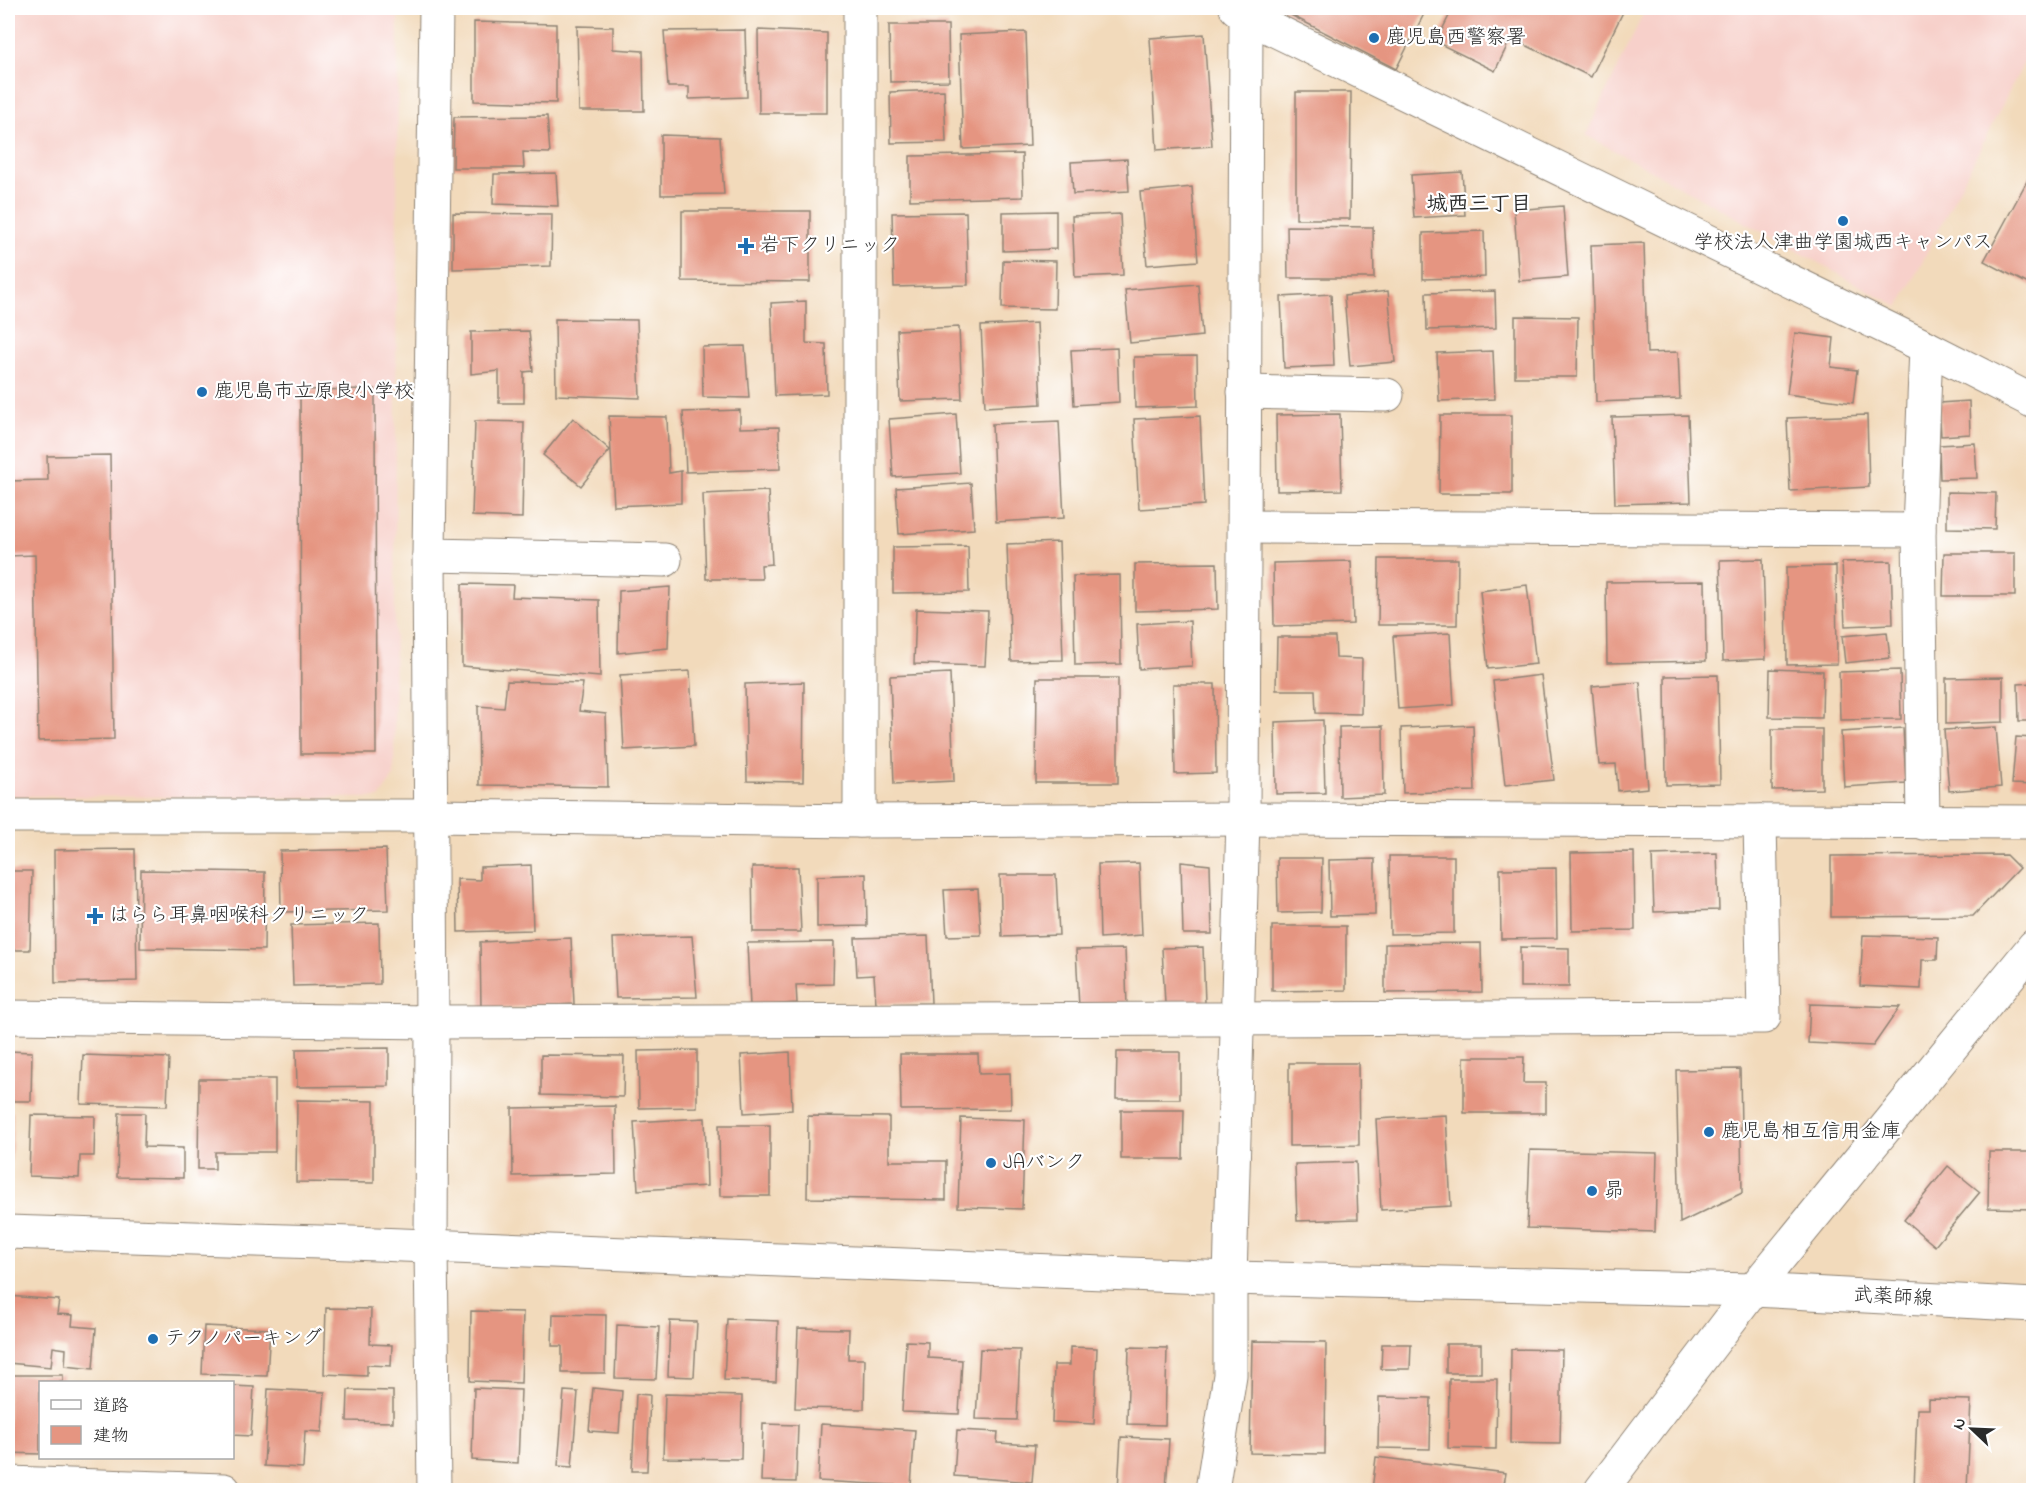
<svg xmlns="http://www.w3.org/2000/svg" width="2041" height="1498" font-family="'Indie Flower','Klee One',sans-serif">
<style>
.built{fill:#f7d0ca}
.building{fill:#e59581}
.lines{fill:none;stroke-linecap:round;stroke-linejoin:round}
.minor-casing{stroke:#8e8273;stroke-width:35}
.tertiary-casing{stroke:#8e8273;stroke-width:35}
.minor{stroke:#fff;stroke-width:33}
.tertiary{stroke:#fff;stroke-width:33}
.poi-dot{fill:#1f6fb2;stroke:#fff;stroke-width:2}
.labels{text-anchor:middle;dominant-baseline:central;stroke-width:4.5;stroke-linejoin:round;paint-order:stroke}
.poi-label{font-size:20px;fill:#2b2b2b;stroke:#fff;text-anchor:start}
.street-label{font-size:20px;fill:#2b2b2b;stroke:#fff}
.neighbourhood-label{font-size:21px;font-weight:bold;fill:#2b2b2b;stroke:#fff}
</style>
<rect width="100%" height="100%" fill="#fff"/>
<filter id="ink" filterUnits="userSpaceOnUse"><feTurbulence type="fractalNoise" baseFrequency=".0167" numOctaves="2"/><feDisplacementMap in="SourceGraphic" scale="12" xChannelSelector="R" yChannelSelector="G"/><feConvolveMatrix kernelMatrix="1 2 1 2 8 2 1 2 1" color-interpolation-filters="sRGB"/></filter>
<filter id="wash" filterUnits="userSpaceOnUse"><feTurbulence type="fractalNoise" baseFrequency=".008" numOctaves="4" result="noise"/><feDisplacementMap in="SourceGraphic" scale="24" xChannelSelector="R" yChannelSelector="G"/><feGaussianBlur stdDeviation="1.35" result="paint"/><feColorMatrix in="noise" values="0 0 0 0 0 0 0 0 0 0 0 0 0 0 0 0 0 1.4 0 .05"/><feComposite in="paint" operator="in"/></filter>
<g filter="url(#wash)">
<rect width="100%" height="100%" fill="#f2dabb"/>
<g class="built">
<polygon points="8,8 398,8 394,776 379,798 8,796"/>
<polygon points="1646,8 2033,8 2033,45 1899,307 1586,135"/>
</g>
<g id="blocks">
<g class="building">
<polygon points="1277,8 1427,8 1396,69"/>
<polygon points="1453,8 1625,8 1591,77 1511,38 1495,71 1436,42"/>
<polygon points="474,22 556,24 556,103 474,101"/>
<polygon points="889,25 948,25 949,81 890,82"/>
<polygon points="577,26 613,27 613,49 643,51 644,111 579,111"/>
<polygon points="745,30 747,97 689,99 689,87 668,87 664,31"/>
<polygon points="758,30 827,33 827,113 759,113"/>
<polygon points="1026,32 1030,146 963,149 959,35"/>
<polygon points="1204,34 1212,146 1157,150 1150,38"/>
<polygon points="944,90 946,142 891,143 890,92"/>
<polygon points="1296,92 1351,92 1350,219 1296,219"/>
<polygon points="547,116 550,153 523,152 524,168 453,168 454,117"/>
<polygon points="661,135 720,137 724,194 661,195"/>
<polygon points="1022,154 1023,197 910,200 910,156"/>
<polygon points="1127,159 1129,191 1073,194 1071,162"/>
<polygon points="2034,168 2034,287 1984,261"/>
<polygon points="1462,172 1465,215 1414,218 1411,175"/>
<polygon points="556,173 558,206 493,204 494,174"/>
<polygon points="1192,187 1198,261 1147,265 1140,192"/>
<polygon points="1563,206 1568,277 1519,281 1514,210"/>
<polygon points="682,211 810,211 810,282 682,281"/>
<polygon points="1056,211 1056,249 1003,251 1003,212"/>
<polygon points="966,212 968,285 894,287 892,213"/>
<polygon points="453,213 552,214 551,266 453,269"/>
<polygon points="1120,214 1123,275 1075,277 1072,216"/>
<polygon points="1287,226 1373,227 1374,278 1288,278"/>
<polygon points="1484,231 1485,277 1423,279 1423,233"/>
<polygon points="1644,243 1647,353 1678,352 1680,399 1596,402 1591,245"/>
<polygon points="1003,260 1056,261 1055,309 1002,308"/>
<polygon points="1198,284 1202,336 1130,343 1125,290"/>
<polygon points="1388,291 1395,362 1350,366 1344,296"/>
<polygon points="1495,291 1496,328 1427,330 1426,293"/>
<polygon points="1331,294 1334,366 1284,368 1281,297"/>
<polygon points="806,301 806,343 826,344 827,394 775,396 771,303"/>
<polygon points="1515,316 1578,317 1577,377 1515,377"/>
<polygon points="555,319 637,320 640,398 556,395"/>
<polygon points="1037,323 1041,404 985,407 981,326"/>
<polygon points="959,327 962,399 900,401 897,330"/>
<polygon points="529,331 533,371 524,372 524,403 499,403 499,371 471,374 471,332"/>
<polygon points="1795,333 1834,338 1831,367 1857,370 1853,403 1787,394"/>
<polygon points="745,346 749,398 703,397 702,347"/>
<polygon points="1117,348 1119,402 1074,405 1071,350"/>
<polygon points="1493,351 1495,399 1439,401 1437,353"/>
<polygon points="1197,356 1198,406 1135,408 1134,357"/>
<polygon points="375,389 376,754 301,754 300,390"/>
<polygon points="1969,401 1970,434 1941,436 1939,403"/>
<polygon points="740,410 740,428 779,427 780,469 686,472 683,412"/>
<polygon points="956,414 960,473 893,477 889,419"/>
<polygon points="1340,414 1342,490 1277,491 1276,415"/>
<polygon points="1440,415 1512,415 1512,494 1439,494"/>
<polygon points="1688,415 1691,502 1615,504 1612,417"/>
<polygon points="1867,415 1869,487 1790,491 1787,418"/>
<polygon points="609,416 667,417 669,473 681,471 681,503 614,506"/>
<polygon points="1200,416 1204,505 1139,509 1134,419"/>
<polygon points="573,418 610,450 581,486 543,455"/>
<polygon points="475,421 524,422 522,518 472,516"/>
<polygon points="1059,421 1064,518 996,522 992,424"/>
<polygon points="1975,443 1977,478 1940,479 1939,445"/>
<polygon points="110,455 114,739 38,741 35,555 8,556 8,481 48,480 47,456"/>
<polygon points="971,483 974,529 899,534 896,488"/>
<polygon points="768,491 772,564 761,565 762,579 706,579 703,494"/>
<polygon points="1947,492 1996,493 1995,529 1947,528"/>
<polygon points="1059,542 1063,660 1011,661 1007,544"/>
<polygon points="968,546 969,592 893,593 893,547"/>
<polygon points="1944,553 2015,553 2015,596 1943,596"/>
<polygon points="1379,559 1458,559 1457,625 1378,625"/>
<polygon points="1763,559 1766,659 1723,661 1720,560"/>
<polygon points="1351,561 1353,624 1274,626 1273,563"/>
<polygon points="1891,561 1893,624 1845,626 1842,562"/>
<polygon points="1217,563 1218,609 1135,611 1135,564"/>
<polygon points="1836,566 1837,664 1787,665 1786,567"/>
<polygon points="1120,575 1121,664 1075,665 1073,576"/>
<polygon points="1705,581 1706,661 1607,663 1606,582"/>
<polygon points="462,584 513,585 512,597 599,600 600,677 462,666"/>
<polygon points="1527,585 1536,664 1488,669 1480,591"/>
<polygon points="670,587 668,648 618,653 619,591"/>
<polygon points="916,609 988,611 985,666 914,664"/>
<polygon points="1190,621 1192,666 1139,669 1137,624"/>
<polygon points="1887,632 1890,658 1845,663 1842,636"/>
<polygon points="1450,633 1454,705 1398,709 1393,636"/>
<polygon points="1277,637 1335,637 1336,658 1362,659 1361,714 1316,713 1315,690 1276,690"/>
<polygon points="1770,669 1823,671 1822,718 1769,717"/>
<polygon points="1900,670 1901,719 1840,720 1839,672"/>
<polygon points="690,671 694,746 624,750 620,675"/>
<polygon points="950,673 954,781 894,784 890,676"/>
<polygon points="1541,675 1554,780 1505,785 1493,681"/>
<polygon points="1718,675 1720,784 1666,785 1665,676"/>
<polygon points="2003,677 2003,722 1946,724 1946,678"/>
<polygon points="1037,678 1118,678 1118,783 1036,783"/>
<polygon points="507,681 583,683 579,711 606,714 608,787 479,785 478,706 504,708"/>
<polygon points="804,682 803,782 747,781 745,684"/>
<polygon points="1640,682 1648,788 1618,791 1616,764 1599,765 1592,686"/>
<polygon points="2034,683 2034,721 2019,721 2018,684"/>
<polygon points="1173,684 1215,684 1216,773 1175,774"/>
<polygon points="1323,720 1325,793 1276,794 1275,722"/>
<polygon points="1473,725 1475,791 1403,793 1401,728"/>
<polygon points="1383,726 1384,795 1340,797 1339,727"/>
<polygon points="1996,727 2001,787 1949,791 1944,730"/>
<polygon points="1903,728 1906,783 1844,787 1841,732"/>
<polygon points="1772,729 1822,729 1822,789 1772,790"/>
<polygon points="2016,737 2034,738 2034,785 2012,784"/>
<polygon points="135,849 137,981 55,983 54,850"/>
<polygon points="386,849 388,910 281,912 280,851"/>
<polygon points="1634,852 1635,930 1572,931 1571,853"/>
<polygon points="1717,853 1719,910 1654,912 1652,855"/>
<polygon points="2006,855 2019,868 1973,916 1831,917 1831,856"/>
<polygon points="1389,856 1454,856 1454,933 1390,934"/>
<polygon points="1277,858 1322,858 1321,912 1278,913"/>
<polygon points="1375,859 1375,915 1330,916 1329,860"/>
<polygon points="1181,862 1210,865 1212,934 1183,934"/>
<polygon points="1139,863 1142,935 1100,938 1098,864"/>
<polygon points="531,865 533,930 458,932 457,879 480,880 480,867"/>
<polygon points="752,867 798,867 801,932 753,932"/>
<polygon points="1556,868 1557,938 1501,939 1500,869"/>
<polygon points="141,870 265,872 264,950 140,948"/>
<polygon points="8,871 32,871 30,950 8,950"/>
<polygon points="866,874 867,926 817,927 817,876"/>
<polygon points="1000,875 1056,875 1059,935 1002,937"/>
<polygon points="978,889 981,935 947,936 944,890"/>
<polygon points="379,923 380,984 293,986 291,925"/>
<polygon points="1272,926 1346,926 1346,990 1272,991"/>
<polygon points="1863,935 1938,937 1937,960 1922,960 1921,989 1860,986"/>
<polygon points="692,936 697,997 616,998 613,938"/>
<polygon points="928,936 931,1003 876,1004 874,975 857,976 855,938"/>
<polygon points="571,938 574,1004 481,1009 480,942"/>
<polygon points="834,942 833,984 796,985 797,1003 750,1006 747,943"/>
<polygon points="1481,943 1482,992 1385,993 1385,944"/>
<polygon points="1203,947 1205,1003 1165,1004 1162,948"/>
<polygon points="1520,947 1569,948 1569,987 1520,987"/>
<polygon points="1125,949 1127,1006 1079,1007 1076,950"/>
<polygon points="1810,1004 1900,1007 1873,1046 1808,1043"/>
<polygon points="389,1048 389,1086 297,1087 296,1049"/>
<polygon points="697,1050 697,1107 639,1108 638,1051"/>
<polygon points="8,1051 32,1052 31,1101 8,1101"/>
<polygon points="790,1052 792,1110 744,1113 741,1055"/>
<polygon points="1117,1052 1180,1052 1180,1099 1116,1099"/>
<polygon points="900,1054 978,1054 979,1074 1010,1073 1011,1109 901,1110"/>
<polygon points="83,1055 169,1058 167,1106 81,1104"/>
<polygon points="541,1055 624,1056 623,1097 541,1095"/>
<polygon points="1464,1057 1524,1057 1523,1083 1546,1083 1546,1113 1464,1113"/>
<polygon points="1289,1063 1358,1063 1359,1145 1289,1146"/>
<polygon points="1740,1069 1742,1193 1680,1223 1676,1070"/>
<polygon points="199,1079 275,1079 275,1152 215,1152 215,1169 198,1169"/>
<polygon points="297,1100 374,1101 374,1183 296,1182"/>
<polygon points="615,1106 616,1174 513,1176 512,1108"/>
<polygon points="1121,1110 1184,1110 1183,1159 1121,1159"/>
<polygon points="8,1112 13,1112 11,1161 8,1161"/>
<polygon points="119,1113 145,1113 144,1147 183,1148 183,1178 117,1177"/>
<polygon points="31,1115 95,1116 94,1156 80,1156 79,1178 29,1176"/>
<polygon points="1446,1115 1451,1206 1381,1210 1376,1119"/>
<polygon points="808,1116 889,1117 889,1161 946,1161 946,1200 807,1198"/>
<polygon points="705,1118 707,1186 638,1190 634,1122"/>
<polygon points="961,1118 1025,1120 1022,1209 958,1207"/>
<polygon points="719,1125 770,1125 770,1196 720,1196"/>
<polygon points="1530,1150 1657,1153 1655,1232 1527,1228"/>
<polygon points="1989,1152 2034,1152 2034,1209 1988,1208"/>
<polygon points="1356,1162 1358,1219 1297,1221 1295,1164"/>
<polygon points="1948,1166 1980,1192 1935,1246 1904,1220"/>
<polygon points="8,1296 59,1300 57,1314 73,1315 72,1326 96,1328 93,1369 65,1366 66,1349 53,1347 51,1367 8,1363"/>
<polygon points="326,1308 371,1309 370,1344 392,1345 391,1366 367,1365 367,1376 324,1374"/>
<polygon points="471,1311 523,1312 521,1383 470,1381"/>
<polygon points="553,1314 606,1315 605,1373 562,1373 562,1346 552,1346"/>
<polygon points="727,1319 778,1321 776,1382 724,1380"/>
<polygon points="670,1321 697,1322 694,1377 668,1376"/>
<polygon points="617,1325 659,1327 656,1379 615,1378"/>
<polygon points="204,1326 270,1329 267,1376 202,1374"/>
<polygon points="798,1328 849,1329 848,1359 865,1359 864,1409 795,1408"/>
<polygon points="906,1341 928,1342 928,1358 962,1360 959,1414 902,1412"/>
<polygon points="1252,1341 1326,1342 1325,1454 1250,1453"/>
<polygon points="1382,1344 1411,1344 1410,1369 1381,1369"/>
<rect x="1446" y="1344" width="35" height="29"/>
<polygon points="1070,1347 1097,1348 1094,1424 1052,1422 1054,1365 1070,1365"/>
<polygon points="1129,1347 1167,1348 1165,1425 1127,1424"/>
<polygon points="980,1349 1020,1350 1017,1420 976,1419"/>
<polygon points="1511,1349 1562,1350 1560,1444 1510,1443"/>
<polygon points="8,1375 63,1375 63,1382 40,1382 40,1454 8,1453"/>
<polygon points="1449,1379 1497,1379 1496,1449 1448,1448"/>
<polygon points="232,1386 254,1387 251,1436 232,1435"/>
<polygon points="474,1388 521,1390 518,1463 472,1460"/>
<polygon points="593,1388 622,1391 619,1433 589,1431"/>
<polygon points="268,1389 325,1392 322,1432 305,1431 303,1468 264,1466"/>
<polygon points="348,1390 393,1391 393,1422 347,1421"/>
<polygon points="564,1391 578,1392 572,1467 558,1466"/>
<polygon points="636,1394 650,1395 647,1471 632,1471"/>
<polygon points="665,1394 742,1396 741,1459 663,1458"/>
<polygon points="1379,1397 1431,1398 1430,1449 1378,1448"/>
<polygon points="1929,1399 1971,1400 1967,1490 1914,1490 1917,1409 1929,1409"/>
<polygon points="763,1424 798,1425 796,1482 761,1481"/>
<polygon points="821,1424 915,1430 911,1486 818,1481"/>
<polygon points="957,1430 998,1432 997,1443 1035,1445 1032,1482 954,1476"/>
<polygon points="1121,1437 1169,1439 1166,1490 1118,1490"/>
<polygon points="1376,1457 1506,1473 1503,1490 1372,1490"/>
</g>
</g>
</g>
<g filter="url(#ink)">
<use href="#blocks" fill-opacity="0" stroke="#8e8273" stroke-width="1.5"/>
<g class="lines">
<g class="minor-casing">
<g id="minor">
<polyline points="1236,8 1246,16 1926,347 2034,402"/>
<polyline points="1244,392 1387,395"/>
<polyline points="1245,527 1919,530"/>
<polyline points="429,555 665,560"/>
<polyline points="8,816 429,816 860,821 1243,819 2034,822"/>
<polyline points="860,821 860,8"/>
<polyline points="1923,823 1919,530 1926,347"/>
<polyline points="8,1017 432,1022 1764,1017 1760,821"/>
<polyline points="431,1247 434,1490"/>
<polyline points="8,1483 224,1490"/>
<polyline points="1212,1490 1230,1375 1230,1278 1243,819 1246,16"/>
</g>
</g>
<g class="tertiary-casing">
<g id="tertiary">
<polyline points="8,1232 351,1243 1230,1278 1753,1290 2034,1305"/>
<polyline points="431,1247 432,1022 429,555 436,8"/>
<polyline points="1601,1490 1753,1290 2034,946"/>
</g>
</g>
<use href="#minor" class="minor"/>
<use href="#tertiary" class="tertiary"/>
</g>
</g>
<g class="poi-dot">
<circle cx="1374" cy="38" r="6"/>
<circle cx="1843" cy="221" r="6"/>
<path d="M743 237h6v6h6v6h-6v6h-6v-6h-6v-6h6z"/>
<circle cx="202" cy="392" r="6"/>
<path d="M92 907h6v6h6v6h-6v6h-6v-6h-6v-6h6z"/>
<circle cx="1709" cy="1132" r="6"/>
<circle cx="991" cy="1163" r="6"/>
<circle cx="1592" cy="1191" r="6"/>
<circle cx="153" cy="1339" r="6"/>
</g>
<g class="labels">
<g class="poi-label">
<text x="1386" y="38">鹿児島西警察署</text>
<text x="1843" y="243" text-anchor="middle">学校法人津曲学園城西キャンパス</text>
<text x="760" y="246">岩下クリニック</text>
<text x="214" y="392">鹿児島市立原良小学校</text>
<text x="109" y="916">はらら耳鼻咽喉科クリニック</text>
<text x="1721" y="1132">鹿児島相互信用金庫</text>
<text x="1003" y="1163">JAバンク</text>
<text x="1604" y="1191">昴</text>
<text x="165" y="1339">テクノパーキング</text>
</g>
<g class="street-label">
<text transform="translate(1893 1298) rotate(3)">武薬師線</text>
</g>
<g class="neighbourhood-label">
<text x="1479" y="205">城西三丁目</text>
</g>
</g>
<rect width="2041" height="1498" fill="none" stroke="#fff" stroke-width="30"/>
<rect x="39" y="1381" width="195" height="78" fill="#ffffff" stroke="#aaaaaa" stroke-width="1.5"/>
<rect x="51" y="1400" width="30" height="9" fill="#ffffff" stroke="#aaaaaa" stroke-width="1.5"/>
<text x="93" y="1411" font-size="18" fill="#2b2b2b">道路</text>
<rect x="51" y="1426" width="30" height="18" fill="#e59581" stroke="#aaaaaa" stroke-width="1.5"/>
<text x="93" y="1441" font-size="18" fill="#2b2b2b">建物</text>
<g transform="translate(1972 1429) rotate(293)" stroke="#ffffff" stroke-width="4.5" paint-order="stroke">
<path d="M0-4.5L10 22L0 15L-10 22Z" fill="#2b2b2b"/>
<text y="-9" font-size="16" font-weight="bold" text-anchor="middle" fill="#2b2b2b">N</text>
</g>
</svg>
